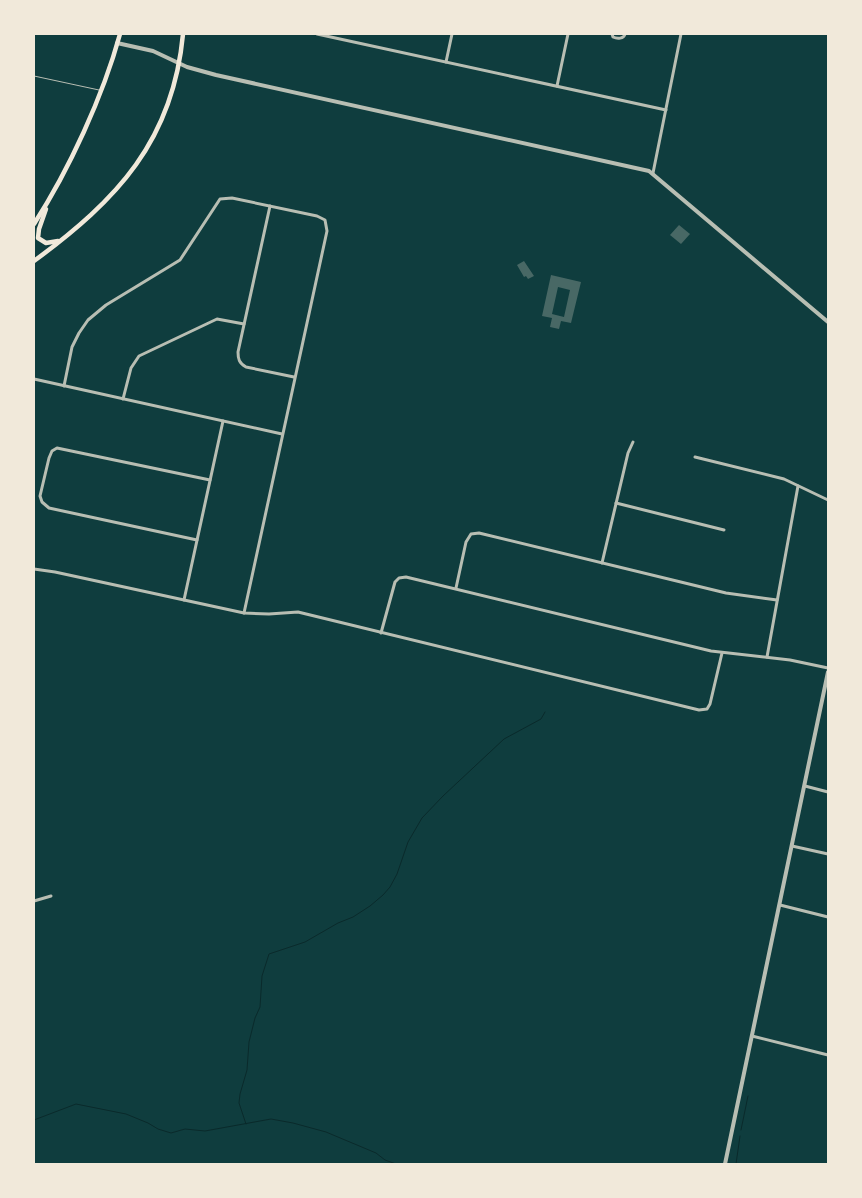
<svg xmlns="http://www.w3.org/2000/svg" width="862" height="1198" font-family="'Titillium Web',sans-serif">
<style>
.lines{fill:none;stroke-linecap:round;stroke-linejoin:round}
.stream{stroke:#0a2a2b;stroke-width:1}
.building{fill:#486865;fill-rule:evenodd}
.service{stroke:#b8beb3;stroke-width:1}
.minor{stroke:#b8beb3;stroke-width:3}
.tertiary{stroke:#b8beb3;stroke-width:4}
.secondary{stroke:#f1e9da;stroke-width:4.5}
</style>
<rect width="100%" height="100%" fill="#0f3d3e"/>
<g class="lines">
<g class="stream">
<polyline points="34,1120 76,1104 126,1114 148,1123 158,1129 171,1133 185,1129 205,1131 271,1119 293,1123 326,1132 376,1153 385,1160 396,1164"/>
<polyline points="246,1124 239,1103 240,1094 247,1070 249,1042 255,1018 260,1007 262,976 269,954 305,942 338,923 353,917 370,906 383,895 390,887 397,874 408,842 422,818 443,796 504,739 541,719 545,712"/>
<polyline points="741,1130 748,1096"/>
<polyline points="736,1164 740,1136"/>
</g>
</g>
<g class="building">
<polygon points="679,225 690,234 681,244 670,235"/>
<polygon points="524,261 534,276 528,279 526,276 524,277 517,265"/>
<path d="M551,275L581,282L571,323L561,321L559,329L550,327L552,318L542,316ZM558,287L570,290L564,317L552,314Z"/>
</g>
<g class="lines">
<polyline class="service" points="34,76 99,90"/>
<g class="minor">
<polyline points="317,34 666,110"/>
<path d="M612,34L613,37C617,39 624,39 625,34"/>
<polyline points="446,62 452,34"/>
<polyline points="557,86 568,34"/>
<polyline points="653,173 681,34"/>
<path d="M270,206L238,352C238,359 239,363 246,367L294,377"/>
<polyline points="34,379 282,434"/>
<polyline points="64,386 72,347 79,333 88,320 106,305 180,260 220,199 232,198 317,216 325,220 327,231 244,613"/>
<polyline points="123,399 131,368 139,356 217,319 244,324"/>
<polyline points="695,457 784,479 828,500"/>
<polyline points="616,503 724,530"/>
<polyline points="197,540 49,508 42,502 40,496 49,458 52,451 57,448 210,480"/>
<polyline points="602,563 628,453 633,442"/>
<polyline points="34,569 55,572 244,613 269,614 298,612 699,710 707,709 710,704 722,653"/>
<polyline points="456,588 466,542 471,534 479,533 726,593 777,600"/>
<polyline points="184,600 223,421"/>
<polyline points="381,633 395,582 399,578 406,577 711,651 790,660 828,668"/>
<polyline points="767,657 798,486"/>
<polyline points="805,786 828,792"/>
<polyline points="792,846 828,854"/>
<polyline points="34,901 51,896"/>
<polyline points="780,905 828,917"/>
<polyline points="752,1036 828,1055"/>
</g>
<g class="tertiary">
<polyline points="117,43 153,51 187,67 216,75 649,171 828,322"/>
<polyline points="725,1164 828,672"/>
</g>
<g class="secondary">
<polyline points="46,209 39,229 38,238 46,243 58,241"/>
<path d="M34,224C69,170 103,96 120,34"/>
<path d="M34,261C117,200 173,141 183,34"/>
</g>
</g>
<rect width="862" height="1198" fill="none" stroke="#f1e9da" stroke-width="70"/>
</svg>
